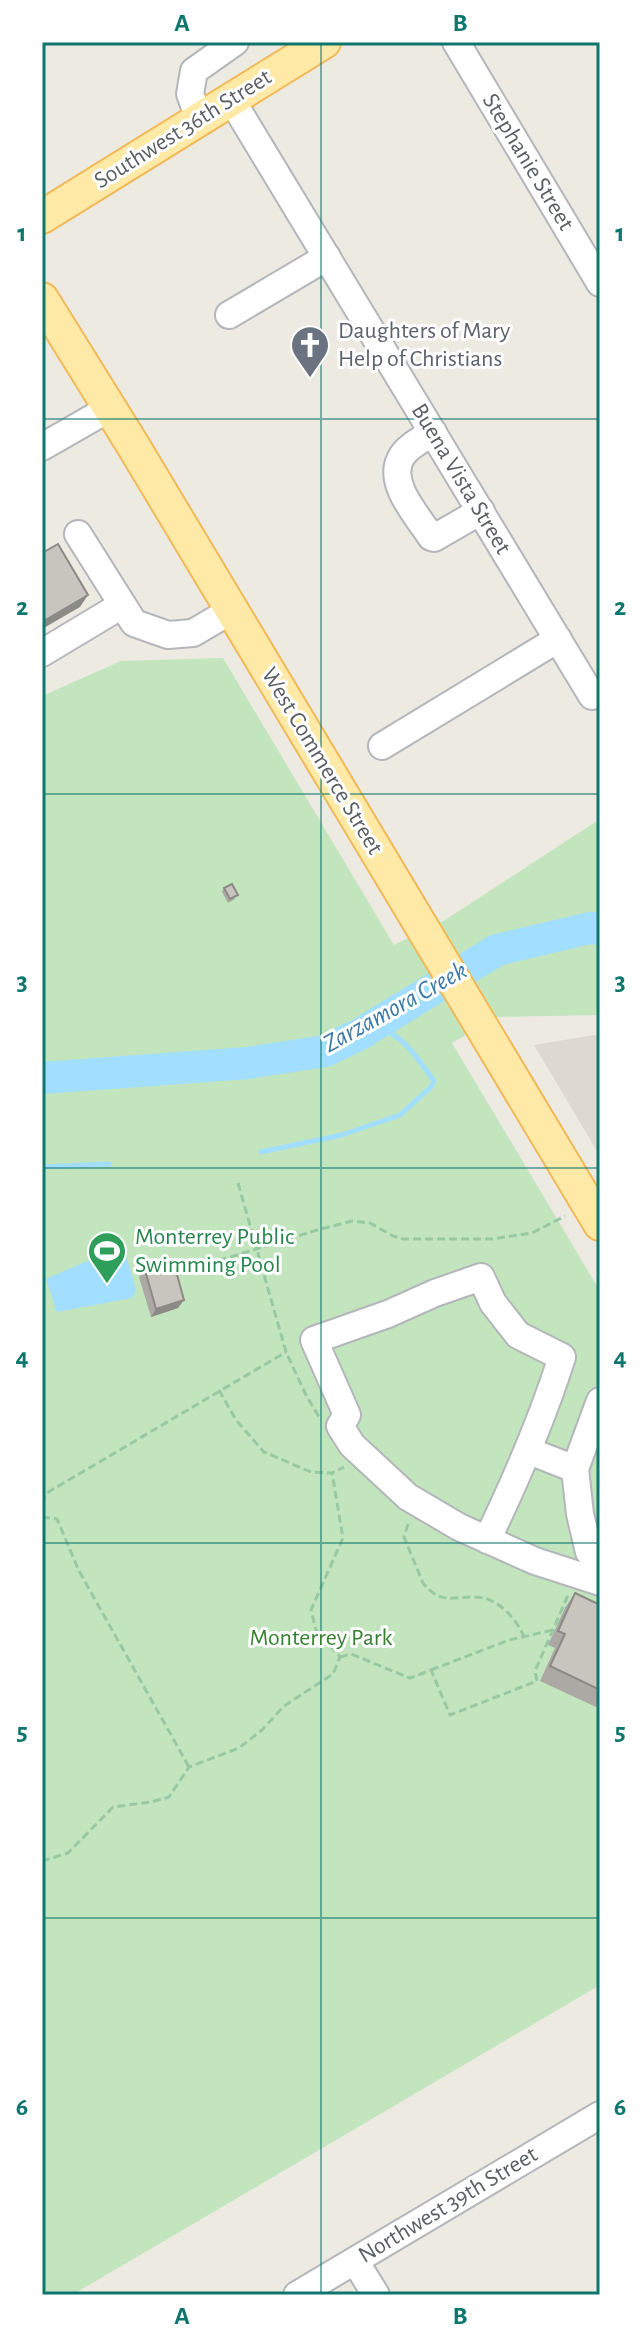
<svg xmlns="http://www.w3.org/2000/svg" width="642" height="2337" font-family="'Alegreya Sans',sans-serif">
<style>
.education{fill:#ddd9d0}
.green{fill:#c2e5be}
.water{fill:#a1deff}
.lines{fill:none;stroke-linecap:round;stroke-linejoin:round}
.stream{stroke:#a1deff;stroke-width:5}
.river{stroke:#a1deff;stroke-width:32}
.minor-casing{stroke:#b3b6ba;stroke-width:30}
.major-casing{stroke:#f1b958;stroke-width:36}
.path{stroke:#98c9a2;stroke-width:3;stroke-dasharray:8 4;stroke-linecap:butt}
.minor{stroke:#fff;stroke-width:26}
.major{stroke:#ffe9a6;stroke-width:32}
.wall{fill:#aca9a4}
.shaded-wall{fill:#8c8a86}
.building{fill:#c8c5bf;stroke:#8c8a86;stroke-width:2}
.grid{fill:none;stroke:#0f766e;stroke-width:2;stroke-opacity:0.55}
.labels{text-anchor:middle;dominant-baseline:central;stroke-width:6;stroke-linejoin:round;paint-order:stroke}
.street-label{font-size:24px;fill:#5a5f63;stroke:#fff}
.worship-label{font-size:24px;fill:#5b616d;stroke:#fff;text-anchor:start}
.leisure-label{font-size:24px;fill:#27864d;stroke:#fff;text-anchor:start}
.park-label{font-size:24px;fill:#378133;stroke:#fff}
.water-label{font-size:26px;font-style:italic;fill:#3c7aa7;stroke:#fff}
.neatline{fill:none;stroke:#0f766e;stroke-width:3}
.grid-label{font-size:26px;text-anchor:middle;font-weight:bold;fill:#0f766e}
</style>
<rect width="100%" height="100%" fill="#edeae2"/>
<polygon class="education" points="600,1034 600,1156 534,1045"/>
<polygon class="green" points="223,658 394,945 445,920 600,819 600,1015 497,1017 452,1043 600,1291 600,1985 72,2295 42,2295 42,696 121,661"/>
<polygon class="water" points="117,1248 125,1251 136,1291 132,1298 57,1312 46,1279"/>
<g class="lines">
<g class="stream">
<path d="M261,1152L342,1135L400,1115L431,1087L434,1081C416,1057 403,1033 373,1026"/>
<polyline points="42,1167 109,1164"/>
</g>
<polyline class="river" points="42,1078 248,1063 325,1051 360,1034 497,950 590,928 600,929"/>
<g class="minor-casing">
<g id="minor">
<polyline points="456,42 600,283"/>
<polyline points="231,99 592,696"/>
<polyline points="199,118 190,94 194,71 235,42"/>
<polyline points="229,315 327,257"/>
<path d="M433,432C423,439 408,446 402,456C385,482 418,516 431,537L434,538L481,511"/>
<polyline points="42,447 110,408"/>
<polyline points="78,534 134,623 168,635 193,633 232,610"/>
<polyline points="42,653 122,605"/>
<polyline points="382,746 558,639"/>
<polyline points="600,1401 575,1469 580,1514 589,1552 600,1566"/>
<polyline points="529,1451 575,1469"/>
<path d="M487,1540C516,1480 542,1420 562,1357L518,1335L493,1303L481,1277L435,1293L388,1314L314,1340L347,1415L340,1426L352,1445L408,1497L459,1527L535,1561L600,1582"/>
<polyline points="355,2261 376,2295"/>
<polyline points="297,2295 600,2115"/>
</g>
</g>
<g class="major-casing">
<g id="major">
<polyline points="42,217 324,42"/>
<polyline points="42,299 134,447 600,1224"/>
</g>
</g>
<g class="path">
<polyline points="238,1183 286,1352 306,1395 319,1417"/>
<polyline points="173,1275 317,1230 352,1221 370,1223 393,1236 403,1239 492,1239 532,1233 565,1216"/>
<polyline points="219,1390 236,1420 264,1452 311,1472 332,1473 344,1467"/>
<polyline points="42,1503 45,1494 286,1352"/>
<polyline points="42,1517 57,1519 79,1571 189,1767"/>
<path d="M408,1524L404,1537L423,1583C442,1606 453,1596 476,1597C497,1597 517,1619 524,1637"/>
<polyline points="340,1657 351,1654 410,1678 431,1670 450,1715 537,1681 535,1671 569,1593"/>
<polyline points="431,1670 509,1640 553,1630"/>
<polyline points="42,1861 68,1853 113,1807 151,1802 169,1797 189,1767 239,1748 262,1730 284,1706 333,1674 340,1657 316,1630 311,1610 343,1538 332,1473"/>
</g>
<use href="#minor" class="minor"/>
<use href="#major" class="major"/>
</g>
<g class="wall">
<polygon points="224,888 235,899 228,903 222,892"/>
<polygon points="145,1270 178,1308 151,1317 139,1277"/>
<polygon points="575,1593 600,1605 600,1701 596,1707 540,1681 555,1648 548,1645 565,1608"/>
</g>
<g class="shaded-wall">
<polygon points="88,595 80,607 42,629 42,622"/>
<polygon points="184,1300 178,1308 151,1317 156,1309"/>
</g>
<g class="building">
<polygon points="58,544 88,595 42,622 42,553"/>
<polygon points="232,884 238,895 230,899 224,888"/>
<polygon points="173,1260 184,1300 156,1309 145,1270"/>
<polygon points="575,1593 600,1605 600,1690 550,1666 565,1634 558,1631"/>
</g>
<path class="grid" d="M321,42V2295M42,419H600M42,794H600M42,1168H600M42,1543H600M42,1918H600"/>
<defs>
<g id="church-pin" transform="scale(2)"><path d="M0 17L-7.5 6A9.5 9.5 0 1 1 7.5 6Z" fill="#6b7280" stroke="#fff"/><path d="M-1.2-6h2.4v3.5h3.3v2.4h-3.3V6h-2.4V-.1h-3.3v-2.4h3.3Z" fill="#fff"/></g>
<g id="stadium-pin" transform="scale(2)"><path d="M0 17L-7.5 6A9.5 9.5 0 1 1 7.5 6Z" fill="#2e9e5b" stroke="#fff"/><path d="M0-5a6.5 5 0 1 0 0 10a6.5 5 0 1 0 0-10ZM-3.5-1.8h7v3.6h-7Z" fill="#fff"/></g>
</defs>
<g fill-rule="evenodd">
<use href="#church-pin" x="310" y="345"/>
<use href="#stadium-pin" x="107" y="1251"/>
</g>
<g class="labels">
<g class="street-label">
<text transform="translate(183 129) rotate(-32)">Southwest 36th Street</text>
<text transform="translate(528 162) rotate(59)">Stephanie Street</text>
<text transform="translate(461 479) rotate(59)">Buena Vista Street</text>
<text transform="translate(322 761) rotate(59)">West Commerce Street</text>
<text transform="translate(448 2205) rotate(-31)">Northwest 39th Street</text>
</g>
<g class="worship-label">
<text x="338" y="331">Daughters of Mary<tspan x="338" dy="28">Help of Christians</tspan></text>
</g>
<g class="leisure-label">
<text x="135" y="1237">Monterrey Public<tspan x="135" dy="28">Swimming Pool</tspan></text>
</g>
<g class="park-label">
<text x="321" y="1638">Monterrey Park</text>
</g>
<g class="water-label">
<text transform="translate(395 1007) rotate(-29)">Zarzamora Creek</text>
</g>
</g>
<rect width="642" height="2337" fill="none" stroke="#ffffff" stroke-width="88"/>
<rect x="44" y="44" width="554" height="2249" class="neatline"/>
<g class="grid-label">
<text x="182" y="31">A</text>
<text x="460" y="31">B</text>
<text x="22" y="241">1</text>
<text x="620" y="241">1</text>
<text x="22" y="615">2</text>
<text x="620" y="615">2</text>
<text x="22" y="990">3</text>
<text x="620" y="990">3</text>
<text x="22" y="1365">4</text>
<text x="620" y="1365">4</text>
<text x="22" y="1740">5</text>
<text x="620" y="1740">5</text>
<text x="22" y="2115">6</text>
<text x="620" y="2115">6</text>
<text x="182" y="2324">A</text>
<text x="460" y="2324">B</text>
</g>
</svg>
